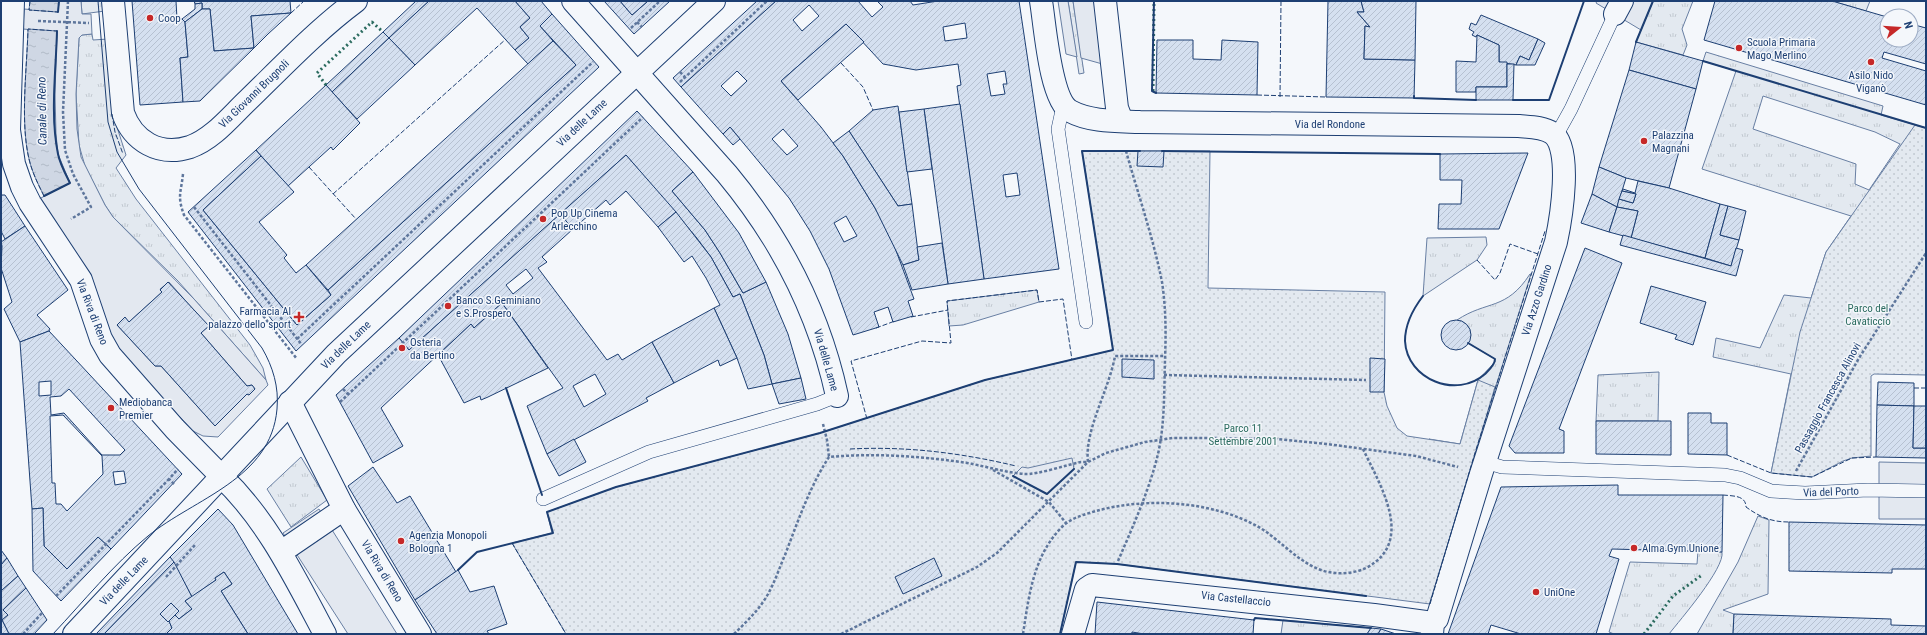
<svg xmlns="http://www.w3.org/2000/svg" width="1927" height="635" font-family="'Roboto Condensed',sans-serif">
<style>
.grass{fill:url(#grass-tufts);stroke:#687fa3;fill-rule:evenodd}
.park{fill:url(#park-dots);stroke:#687fa3}
.parking{fill:#e3e8f0;stroke:#687fa3;fill-rule:evenodd}
.water{fill:url(#water-ripples);stroke:#687fa3}
.building{fill:url(#building-hatch);stroke:#1d3f73;fill-rule:evenodd}
.lines{fill:none;stroke-linecap:round;stroke-linejoin:round}
.lane-casing{stroke:#1d3f73;stroke-width:14}
.street-casing{stroke:#1d3f73;stroke-width:24}
.secondary-casing{stroke:#1d3f73;stroke-width:24}
.path{stroke:#5e769c;stroke-width:2.5;stroke-dasharray:3 2;stroke-linecap:butt}
.lane{stroke:#f4f7fb;stroke-width:13}
.street{stroke:#f4f7fb;stroke-width:22}
.secondary{stroke:#f4f7fb;stroke-width:22}
.tram{stroke:#1d3f73;stroke-width:1}
.hedge{stroke:#2c6c60;stroke-width:3;stroke-dasharray:2 3;stroke-linecap:butt}
.fence{stroke:#1d3f73;stroke-width:1;stroke-dasharray:5 2;stroke-linecap:butt}
.wall{stroke:#1d3f73;stroke-width:2}
.poi-dot{fill:#c62828;stroke:#f4f7fb;stroke-width:1.5}
.labels{text-anchor:middle;dominant-baseline:central;stroke-width:3;stroke-linejoin:round;paint-order:stroke}
.poi-label{font-size:11px;fill:#1d3f73;stroke:#f4f7fb;text-anchor:start}
.street-label{font-size:11px;fill:#1d3f73;stroke:#f4f7fb}
.park-label{font-size:11px;fill:#2c6c60;stroke:#f4f7fb}
.water-label{font-size:12px;font-style:italic;fill:#1d3f73;stroke:#f4f7fb}
</style>
<defs>
<pattern id="grass-tufts" width="24" height="20" patternUnits="userSpaceOnUse"><rect width="24" height="20" fill="#e3e9f0"/><path d="M3 7l-1-3M5 7V3M7 7l1-3M15 17l-1-3M17 17v-4M19 17l1-3" fill="none" stroke="#c2c9d1"/></pattern>
<pattern id="park-dots" width="8" height="8" patternUnits="userSpaceOnUse"><rect width="8" height="8" fill="#e3e9f0"/><path d="M2 2h.1M6 6h.1" fill="none" stroke="#c2c9d1" stroke-width="1.8" stroke-linecap="round"/></pattern>
<pattern id="water-ripples" width="26" height="14" patternUnits="userSpaceOnUse"><rect width="26" height="14" fill="#cfd7e4"/><path d="M2 4q2-2 4 0t4 0M15 11q2-2 4 0t4 0" fill="none" stroke="#b1bac7"/></pattern>
<pattern id="building-hatch" width="6" height="6" patternUnits="userSpaceOnUse"><rect width="6" height="6" fill="#d5e0f0"/><path d="M-1 1l2-2M0 6l6-6M5 7l2-2" fill="none" stroke="#b6c1d1"/></pattern>
</defs>
<rect width="100%" height="100%" fill="#f4f7fb"/>
<g class="grass">
<polygon points="81,1 105,1 105,11 82,14"/>
<polygon points="1068,1 1073,1 1084,73 1079,74"/>
<polygon points="1653,1 1693,1 1682,29 1687,45 1683,55 1636,42"/>
<polygon points="1832,1 1870,1 1866,11"/>
<polygon points="92,34 93,40 108,39 115,121 126,155 116,168 136,199 250,345 263,368 266,380 178,281 113,217 105,205 85,166 79,145 76,94 79,38 82,35"/>
<path d="M1706,52L1883,106L1881,115L1926,128L1771,473L1791,374L1713,357L1716,338L1760,348L1784,295L1811,298L1826,252L1851,216L1702,169L1736,71L1703,61ZM1763,96L1875,132L1900,144L1869,190L1855,184L1856,164L1753,129Z"/>
<polygon points="1486,237 1487,245 1477,260 1423,296 1427,238"/>
<path d="M1530,274H1531L1473,459L1429,439L1460,444L1478,380L1495,362V359L1468,343C1474,333 1469,322 1457,320C1487,300 1506,311 1530,274Z"/>
<polygon points="1037,290 1039,302 963,325 949,326 947,301"/>
<polygon points="1659,372 1658,421 1596,421 1598,375"/>
<polygon points="301,457 327,500 291,527 267,489"/>
<polygon points="1758,516 1769,520 1768,594 1723,610 1734,614 1733,634 1697,634 1738,562"/>
<path d="M1698,551L1722,552C1725,568 1680,620 1669,634H1614L1609,632L1630,562L1697,564Z"/>
<polygon points="1283,620 1371,628 1367,634 1281,634"/>
</g>
<g class="park">
<polygon points="1915,125 1926,128 1926,375 1874,374 1871,376 1871,456 1852,458 1843,461 1812,477 1771,473 1800,332 1826,252"/>
<polygon points="1082,151 1210,151 1208,288 1385,292 1384,392 1387,406 1397,428 1407,436 1460,444 1478,380 1495,387 1430,604 1117,564 1076,562 1060,634 566,634 512,543 552,533 547,512 616,487 820,433 985,380 1113,350"/>
</g>
<g class="parking">
<path d="M59,1H81L82,14H91L92,34L82,35L79,38L76,94L77,129L81,157L105,205L113,217L194,299L266,380L268,385L218,437L203,436L193,431L119,352L39,199L70,183L58,154L56,134L55,94L57,32L23,29L24,9L58,12ZM169,282L208,326L201,333L247,386L252,385L255,389L249,395L247,394L215,426L161,366H155L117,325L125,318L129,322L162,292L160,289Z"/>
<polygon points="1058,1 1068,1 1077,57 1066,54"/>
<polygon points="1073,1 1098,1 1106,65 1081,58"/>
<polygon points="1597,1 1653,1 1641,30 1596,3"/>
<polygon points="1072,458 1074,469 1047,494 1013,476 1022,467 1028,468"/>
<polygon points="1879,462 1926,463 1926,519 1879,519"/>
<polygon points="319,509 397,634 348,634 283,533"/>
</g>
<g class="water">
<polygon points="30,1 59,1 58,12 29,10"/>
<path d="M28,29L57,31C56,71 50,115 58,154C60,164 65,173 70,183L44,196C38,184 32,172 29,159C20,121 27,68 28,29Z"/>
</g>
<g class="building">
<polygon points="132,1 176,1 177,19 182,19 185,22 188,57 180,58 183,102 140,105"/>
<polygon points="194,1 290,1 291,13 251,16 254,48 214,51 210,9 202,9 202,3 195,4"/>
<polygon points="416,1 429,1 389,38 383,32"/>
<polygon points="429,1 515,1 530,18 520,27 529,38 515,50 477,8 415,65 389,38"/>
<polygon points="515,1 541,1 552,14 540,26 553,41 528,64 515,50 529,38 520,27 530,18"/>
<polygon points="604,1 620,1 632,15 648,1 670,1 634,34"/>
<polygon points="620,1 648,1 632,15"/>
<polygon points="757,1 776,1 681,87 673,78"/>
<path d="M776,1H858L872,17L883,7L877,1H910L913,5L938,1H1019L1059,269L984,279L957,86L961,85L958,64L916,70L883,64L846,24L781,81L821,127L843,156L875,208L891,237L914,299L908,301L913,316L893,322L888,307L874,312L879,327L853,335L829,269L810,231L789,198L730,127L723,134L681,87ZM809,5L819,16L802,31L793,20ZM965,23L967,38L945,41L943,27ZM737,71L747,81L731,96L721,86ZM1005,71L1007,84H1003L1005,94L991,96L987,74ZM783,129L798,146L787,155L772,139ZM1017,173L1020,195L1006,197L1003,175ZM846,216L857,236L844,242L834,223Z"/>
<polygon points="1328,1 1361,1 1364,12 1357,12 1370,27 1365,26 1364,59 1415,60 1414,98 1326,97"/>
<polygon points="1361,1 1416,1 1415,60 1364,59 1365,26 1370,27 1357,12 1364,12"/>
<polygon points="1715,1 1832,1 1887,17 1887,40 1911,40 1911,24 1926,28 1926,64 1884,52 1882,58 1926,71 1926,105 1704,40"/>
<polygon points="202,3 202,9 185,22 182,19 195,9 195,4"/>
<polygon points="202,9 210,9 214,51 254,48 200,101 183,102 180,58 188,57 185,22"/>
<polygon points="291,13 268,34 254,48 251,16"/>
<polygon points="552,14 599,67 296,351 188,212 256,150 261,156 203,210 297,325 331,295 328,290 576,65 540,26"/>
<polygon points="1481,15 1538,39 1529,60 1520,56 1516,65 1499,62 1499,45 1477,35 1476,37 1472,35 1474,32 1469,29 1471,23 1476,25"/>
<polygon points="846,24 864,42 798,100 781,81"/>
<polygon points="383,32 389,38 332,92 326,85"/>
<polygon points="1477,35 1499,45 1499,62 1507,62 1507,87 1476,87 1476,92 1456,92 1456,61 1476,62"/>
<polygon points="389,38 415,65 357,119 332,92"/>
<polygon points="1538,39 1545,43 1535,65 1516,65 1520,56 1529,60"/>
<polygon points="1157,40 1193,40 1193,59 1221,60 1222,40 1258,42 1257,95 1156,93"/>
<polygon points="553,41 576,65 328,290 306,265"/>
<polygon points="1636,42 1703,61 1696,89 1629,70"/>
<polygon points="1507,64 1514,64 1513,100 1476,100 1476,87 1507,87"/>
<polygon points="1629,70 1696,89 1669,188 1626,178 1599,167"/>
<polygon points="326,85 360,123 333,150 331,147 288,186 256,150"/>
<polygon points="960,104 984,279 948,284 924,109"/>
<polygon points="898,106 912,204 898,206 849,131 873,110"/>
<polygon points="924,109 932,169 907,172 899,112"/>
<polygon points="637,111 693,172 672,191 705,230 720,253 743,293 766,282 788,334 801,378 772,384 764,355 740,294 733,297 711,257 696,237 626,155 409,350 399,338"/>
<polygon points="730,127 740,139 733,145 723,134"/>
<polygon points="849,131 898,206 912,204 919,260 903,265 875,208 843,156 833,143"/>
<polygon points="1138,151 1164,151 1163,167 1137,166"/>
<polygon points="1528,153 1499,229 1438,229 1439,204 1461,204 1462,180 1440,180 1440,154"/>
<polygon points="626,155 676,212 658,227 626,191 610,205 606,200 573,229 560,214"/>
<polygon points="261,156 294,192 259,222 287,255 284,258 296,273 306,265 331,295 297,325 203,210"/>
<polygon points="1599,167 1626,178 1617,207 1592,194"/>
<polygon points="693,172 739,233 766,282 743,293 720,253 705,230 672,191"/>
<polygon points="1638,181 1669,188 1720,204 1705,258 1631,238 1638,211 1617,207 1619,199 1633,203 1636,194 1622,191 1623,189 1635,193"/>
<polygon points="1622,191 1636,194 1633,203 1619,199"/>
<polygon points="1592,194 1617,207 1609,232 1581,223"/>
<polygon points="1,195 5,195 25,226 5,239 1,231"/>
<polygon points="1720,204 1728,206 1720,235 1739,240 1731,266 1705,258"/>
<polygon points="1728,206 1746,211 1739,240 1720,235"/>
<polygon points="1617,207 1638,211 1631,238 1609,232"/>
<polygon points="676,212 711,257 733,297 740,294 764,355 772,384 748,389 737,358 714,308 720,305 706,278 692,256 684,262 658,227"/>
<path d="M560,214L573,229L542,257L547,262L538,268L607,360L618,354L622,360L652,342L674,383L646,398L648,401L547,454L527,406L563,388L502,303L474,328L471,324L381,408L403,446L373,463L336,395L399,338L409,350ZM526,269L533,278L513,294L506,285ZM595,374L606,394L584,407L573,386Z"/>
<polygon points="25,226 68,290 37,315 50,329 49,331 20,342 4,309 12,302 1,268 2,246 1,242"/>
<polygon points="1623,235 1731,266 1736,248 1743,250 1736,276 1620,245"/>
<polygon points="942,243 948,284 912,290 903,265 919,260 917,247"/>
<polygon points="1585,248 1622,263 1559,429 1564,431 1564,453 1515,453 1509,446"/>
<polygon points="168,282 209,326 201,333 247,386 252,385 255,389 249,395 247,394 215,426 161,366 155,366 117,325 125,317 129,322 162,292 160,290"/>
<polygon points="1651,286 1706,302 1693,345 1675,339 1677,335 1640,323"/>
<polygon points="502,303 548,368 488,397 481,400 480,396 464,403 438,355 471,324 474,328"/>
<polygon points="714,308 737,358 720,366 718,360 674,383 652,342"/>
<circle cx="1456" cy="335" r="15"/>
<path d="M49,331L182,474L111,549L98,537L67,569L44,546L43,508L32,509L20,342ZM51,381V395L39,396V382ZM69,389L125,450L120,455H102L64,413L51,415L50,397L61,396ZM63,415L102,456L103,474L67,511L61,504H56L55,483H52L50,416ZM124,471L126,483L115,485L113,472Z"/>
<polygon points="1370,358 1385,359 1384,392 1370,392"/>
<polygon points="1122,359 1154,360 1154,379 1122,377"/>
<polygon points="801,378 806,399 779,404 772,384"/>
<polygon points="1878,382 1914,383 1914,406 1877,405"/>
<polygon points="1877,405 1914,406 1913,448 1926,448 1926,458 1876,457"/>
<polygon points="1914,406 1926,406 1926,448 1913,448"/>
<polygon points="1688,413 1711,413 1711,423 1727,423 1727,455 1688,454"/>
<polygon points="1596,421 1671,421 1671,455 1596,454"/>
<polygon points="574,439 586,462 559,476 547,454"/>
<polygon points="373,467 397,503 410,496 456,572 415,600 348,486"/>
<polygon points="1618,485 1618,495 1723,495 1722,552 1612,549 1609,556 1619,559 1596,634 1521,634 1491,625 1488,634 1448,634 1501,487"/>
<polygon points="43,508 44,546 67,569 98,537 111,549 61,601 33,571 32,509"/>
<polygon points="218,509 233,525 298,634 248,634 221,591 232,584 224,572 215,578 216,580 192,597 170,557"/>
<polygon points="1789,522 1926,525 1926,569 1892,569 1892,573 1789,571"/>
<polygon points="1,550 7,558 1,565"/>
<polygon points="170,557 174,562 104,634 96,634"/>
<polygon points="7,558 18,576 1,591 1,565"/>
<polygon points="934,558 942,576 903,594 895,577"/>
<polygon points="174,562 192,597 185,601 192,609 179,619 175,615 179,611 171,603 160,614 169,621 172,628 166,634 104,634"/>
<polygon points="458,570 470,592 494,586 507,624 487,631 489,634 437,634 415,600"/>
<polygon points="224,572 232,584 221,591 248,634 166,634 172,628 169,621 175,615 179,619 192,609 185,601 216,580 215,578"/>
<polygon points="18,576 26,588 3,610 8,615 2,620 1,591"/>
<polygon points="26,588 47,620 34,634 9,634 2,620 8,615 3,610"/>
<polygon points="1097,602 1254,620 1253,634 1144,634 1132,632 1132,634 1095,634"/>
<polygon points="171,603 179,611 168,622 160,614"/>
<polygon points="1734,614 1891,619 1891,625 1926,626 1926,634 1733,634"/>
<polygon points="1,619 2,620 9,634 1,634"/>
<polygon points="1371,628 1381,629 1378,634 1367,634"/>
<polygon points="1381,629 1396,634 1378,634"/>
</g>
<g class="lines">
<g class="lane-casing">
<g id="lane">
<polyline points="1063,106 1058,129 1086,322"/>
<polyline points="1556,136 1571,109 1615,14"/>
<polyline points="1485,462 1502,467 1725,475 1740,478 1771,491 1805,493 1868,490 1926,491"/>
<polyline points="543,499 649,452 817,404 837,396"/>
</g>
</g>
<g class="street-casing">
<g id="street">
<polyline points="13,1 9,130 14,164 22,187 30,203 81,280 101,339 110,355 175,429 222,477"/>
<path d="M113,1L123,113C133,141 159,157 190,147C213,139 231,116 248,100C283,66 317,30 356,1"/>
<path d="M573,1L727,174C781,239 819,313 837,396"/>
<path d="M1041,1C1045,25 1050,99 1070,111C1090,122 1117,121 1140,122L1519,126C1529,127 1543,127 1552,133C1573,147 1561,219 1556,242L1481,474L1437,619L1433,623L1432,634"/>
<polyline points="1105,1 1117,108 1122,121"/>
<polyline points="1615,14 1622,1"/>
<polyline points="281,552 344,509"/>
<polyline points="1073,634 1086,589 1092,585 1374,615 1433,623"/>
</g>
</g>
<g class="secondary-casing">
<g id="secondary">
<polyline points="290,402 344,509 420,634"/>
<path d="M222,477C268,521 295,578 325,634"/>
<polyline points="74,634 336,354 714,1"/>
</g>
</g>
<g class="path">
<polyline points="68,1 63,112 65,150 73,174 91,207 71,219"/>
<polyline points="38,21 89,23"/>
<polyline points="637,22 642,27"/>
<polyline points="631,28 660,1"/>
<polyline points="680,72 685,77"/>
<polyline points="680,82 767,1"/>
<path d="M183,174C181,193 177,196 184,215L297,359"/>
<polyline points="194,207 302,345"/>
<polyline points="297,339 593,62"/>
<polyline points="1164,375 1366,380"/>
<polyline points="343,389 348,394"/>
<polyline points="340,402 643,117"/>
<polyline points="823,424 827,440 829,457"/>
<polyline points="993,470 1049,502 1066,523"/>
<polyline points="1796,471 1859,358 1926,253"/>
<polyline points="174,484 169,479 178,469"/>
<path d="M1118,561C1133,526 1149,491 1158,454C1165,423 1164,391 1165,360C1166,334 1166,308 1162,282C1153,237 1138,194 1126,151"/>
<polyline points="166,577 195,545"/>
<polyline points="56,596 169,479"/>
<polyline points="23,634 42,613"/>
<path d="M734,634C744,624 755,614 763,602C773,588 778,571 785,555C798,521 810,486 829,457C873,453 918,456 961,462C982,465 1002,472 1024,474C1037,475 1066,465 1081,462H1088L1106,453L1145,442L1173,438H1222L1276,439L1327,444L1416,456L1458,467"/>
<path d="M841,634L977,567L997,553L1088,462C1084,431 1109,390 1115,356H1165"/>
<path d="M1023,634C1029,596 1033,557 1061,528C1070,518 1083,515 1096,511C1146,497 1211,501 1257,526C1278,538 1294,558 1316,568C1331,575 1351,575 1366,568C1416,542 1380,485 1363,449"/>
</g>
<use href="#lane" class="lane"/>
<use href="#street" class="street"/>
<use href="#secondary" class="secondary"/>
<path class="tram" d="M53,634C84,601 113,565 148,536C195,498 271,479 277,409C279,387 273,367 262,348L139,189L117,152L108,122L98,1"/>
<g class="hedge">
<polyline points="326,85 317,73 372,22 383,32"/>
<polyline points="1153,91 1154,1"/>
<polyline points="1644,634 1673,596 1702,575"/>
</g>
<g class="fence">
<polyline points="30,1 29,10 58,12"/>
<polyline points="291,13 304,1"/>
<polyline points="841,63 863,87 873,110"/>
<polyline points="1257,95 1326,97"/>
<polyline points="1280,97 1281,1"/>
<polyline points="112,114 115,132 123,154"/>
<polyline points="309,167 356,219"/>
<polyline points="333,194 506,39"/>
<path d="M44,196C38,184 32,172 29,159C20,121 27,68 28,29L57,31"/>
<polyline points="1477,260 1495,280 1500,273 1510,244 1538,254"/>
<polyline points="911,317 948,310"/>
<polyline points="876,328 895,321"/>
<polyline points="1914,388 1926,388"/>
<polyline points="867,419 851,361 922,341 951,343 947,301 1037,290 1039,302 1063,299 1072,360"/>
<path d="M850,449C906,446 962,453 1016,466"/>
<polyline points="1727,455 1771,473 1812,477 1852,458 1876,457"/>
<path d="M1723,495C1732,496 1746,495 1746,507C1760,517 1771,522 1789,522"/>
<polyline points="512,543 566,634"/>
<polyline points="1430,604 1474,456 1545,231"/>
</g>
<g class="wall">
<polyline points="1154,1 1152,91 1156,93"/>
<polyline points="58,12 59,1"/>
<polyline points="1636,42 1653,1"/>
<polyline points="1703,61 1926,128"/>
<polyline points="1414,96 1414,98 1476,100"/>
<polyline points="1513,100 1549,100 1584,1"/>
<polyline points="1162,151 1440,154"/>
<path d="M44,196L70,183C65,173 60,164 58,154C50,115 56,71 57,31"/>
<path d="M1423,296C1413,309 1405,323 1405,341C1407,380 1457,399 1485,374C1489,370 1495,365 1495,359L1468,343"/>
<polyline points="506,388 542,495"/>
<polyline points="1013,476 1047,494 1074,469"/>
<polyline points="458,570 477,552 553,533 547,512 616,487 820,433 985,380 1113,350 1082,151 1140,151"/>
<polyline points="1254,620 1255,618 1371,628"/>
<polyline points="1060,634 1076,562 1117,564 1366,596"/>
</g>
</g>
<g class="poi-dot">
<circle cx="150" cy="18" r="4"/>
<circle cx="1739" cy="48" r="4"/>
<circle cx="1871" cy="62" r="4"/>
<circle cx="1644" cy="141" r="4"/>
<circle cx="543" cy="219" r="4"/>
<circle cx="448" cy="306" r="4"/>
<path d="M297 311h4v4h4v4h-4v4h-4v-4h-4v-4h4z"/>
<circle cx="402" cy="348" r="4"/>
<circle cx="111" cy="408" r="4"/>
<circle cx="401" cy="541" r="4"/>
<circle cx="1634" cy="548" r="4"/>
<circle cx="1536" cy="592" r="4"/>
</g>
<g class="labels">
<g class="poi-label">
<text x="158" y="18">Coop</text>
<text x="1747" y="42">Scuola Primaria<tspan x="1747" dy="13">Mago Merlino</tspan></text>
<text x="1871" y="75" text-anchor="middle">Asilo Nido<tspan x="1871" dy="13">Viganò</tspan></text>
<text x="1652" y="135">Palazzina<tspan x="1652" dy="13">Magnani</tspan></text>
<text x="551" y="213">Pop Up Cinema<tspan x="551" dy="13">Arlecchino</tspan></text>
<text x="456" y="300">Banco S.Geminiano<tspan x="456" dy="13">e S.Prospero</tspan></text>
<text x="291" y="311" text-anchor="end">Farmacia Al<tspan x="291" dy="13">palazzo dello sport</tspan></text>
<text x="410" y="342">Osteria<tspan x="410" dy="13">da Bertino</tspan></text>
<text x="119" y="402">Mediobanca<tspan x="119" dy="13">Premier</tspan></text>
<text x="409" y="535">Agenzia Monopoli<tspan x="409" dy="13">Bologna 1</tspan></text>
<text x="1642" y="548">Alma Gym Unione</text>
<text x="1544" y="592">UniOne</text>
</g>
<g class="street-label">
<text transform="translate(254 94) rotate(-44)">Via Giovanni Brugnoli</text>
<text transform="translate(582 123) rotate(-43)">Via delle Lame</text>
<text x="1330" y="124">Via del Rondone</text>
<text transform="translate(1537 300) rotate(-72)">Via Azzo Gardino</text>
<text transform="translate(92 312) rotate(69)">Via Riva di Reno</text>
<text transform="translate(346 345) rotate(-44)">Via delle Lame</text>
<text transform="translate(826 360) rotate(74)">Via delle Lame</text>
<text transform="translate(1828 398) rotate(-61)">Passaggio Francesca Alinovi</text>
<text transform="translate(1831 492) rotate(-2)">Via del Porto</text>
<text transform="translate(382 571) rotate(59)">Via Riva di Reno</text>
<text transform="translate(124 581) rotate(-46)">Via delle Lame</text>
<text transform="translate(1236 599) rotate(6)">Via Castellaccio</text>
</g>
<g class="park-label">
<text x="1868" y="308">Parco del<tspan x="1868" dy="13">Cavaticcio</tspan></text>
<text x="1243" y="428">Parco 11<tspan x="1243" dy="13">Settembre 2001</tspan></text>
</g>
<g class="water-label">
<text transform="translate(42 111) rotate(-91)">Canale di Reno</text>
</g>
</g>
<rect width="1927" height="635" fill="none" stroke="#1d3f73" stroke-width="4"/>
<g transform="translate(1899 28) rotate(73)"><circle r="19" fill="#f4f7fb" stroke="#9eadc5"/>
<path d="M0-3L7 15L0 10L-7 15Z" fill="#c62828"/>
<text y="-6" font-size="11" font-weight="bold" text-anchor="middle" fill="#1d3f73">N</text>
</g>
</svg>
